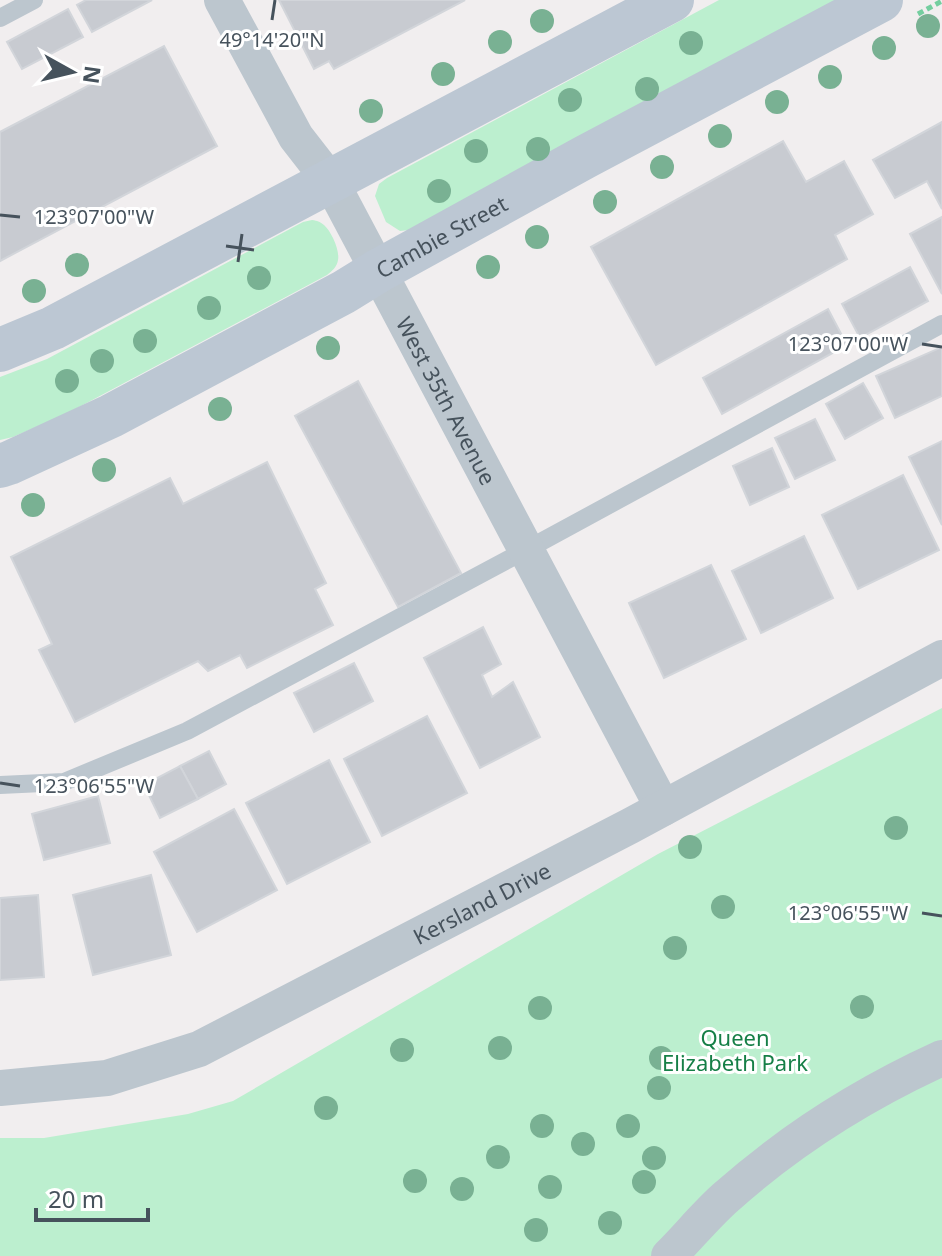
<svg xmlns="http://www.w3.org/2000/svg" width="942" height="1256" font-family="'Noto Sans',sans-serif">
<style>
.green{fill:#bcefcf}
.building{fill:#c8cbd1;stroke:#d2d5da;stroke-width:2}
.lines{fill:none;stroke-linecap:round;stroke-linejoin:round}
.path{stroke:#74ce9f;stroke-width:5;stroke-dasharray:6 4;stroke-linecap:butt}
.service{stroke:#bcc6ce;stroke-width:18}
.minor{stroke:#bcc6ce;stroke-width:36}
.secondary{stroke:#bcc7d3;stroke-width:44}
.tree{fill:#79b193}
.ticks{fill:none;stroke:#46525c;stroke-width:3}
.labels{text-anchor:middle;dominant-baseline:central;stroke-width:6;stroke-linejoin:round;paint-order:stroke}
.street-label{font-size:22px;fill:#46525c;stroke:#fff}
.park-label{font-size:22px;fill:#167f47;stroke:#fff}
.ticks-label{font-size:20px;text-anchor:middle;fill:#46525c;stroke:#fff;stroke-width:6;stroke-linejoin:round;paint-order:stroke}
</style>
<rect width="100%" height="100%" fill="#f1eeef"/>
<g class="green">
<polygon points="719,0 840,0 409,230 400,231 386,222 375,196 379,184 387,178"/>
<path d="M312,220C318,221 319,221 324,225C331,231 340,250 338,260C337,267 332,271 327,275L66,414L13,437L0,440V377L47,359L303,222Z"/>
<polygon points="942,708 942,1256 0,1256 0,1138 44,1138 188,1114 233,1101 658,854"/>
</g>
<g class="building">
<polygon points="86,0 152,0 92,32 77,5"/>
<polygon points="279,0 465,0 334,69 329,61 314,69"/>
<polygon points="68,9 83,37 22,69 7,42"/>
<polygon points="164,46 217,146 0,261 0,132"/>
<polygon points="942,122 942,209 927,181 895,198 873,160"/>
<polygon points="783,141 806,182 844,161 873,214 835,235 847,259 656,365 591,247"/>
<polygon points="942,217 942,294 910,234"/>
<polygon points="910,267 928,301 860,338 842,304"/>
<polygon points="828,309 847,345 722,414 703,378"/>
<polygon points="942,347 942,396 895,418 876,376"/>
<polygon points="358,381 461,573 398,607 295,416"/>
<polygon points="863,383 883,418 845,439 826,404"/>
<polygon points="815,419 835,460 795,479 775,438"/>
<polygon points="942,441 942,525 909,457"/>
<polygon points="772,448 789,487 750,505 733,466"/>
<polygon points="267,462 326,583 315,589 333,625 247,668 240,655 208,671 198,661 75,722 39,650 52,644 11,557 170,478 183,504"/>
<polygon points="903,475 939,550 858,589 822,515"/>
<polygon points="804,536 833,598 761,633 732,571"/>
<polygon points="711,565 746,639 664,678 629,603"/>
<polygon points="483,627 501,664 482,675 492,697 513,682 540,737 480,768 424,658"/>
<polygon points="354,663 373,701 314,732 294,693"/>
<polygon points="427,716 467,793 382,836 344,759"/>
<polygon points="209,751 226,784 198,799 180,766"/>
<polygon points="329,760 370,842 287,884 246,803"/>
<polygon points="180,766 198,799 160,818 144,785"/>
<polygon points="98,796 110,843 44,860 32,814"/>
<polygon points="234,809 277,890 197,932 154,852"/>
<polygon points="151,875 171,955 93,975 73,895"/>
<polygon points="38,895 44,977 0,980 0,898"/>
</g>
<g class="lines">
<polyline class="path" points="918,14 942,1"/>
<g class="service">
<polyline points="0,18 34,0"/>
<polyline points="0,785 64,782 187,731 526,550 942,324"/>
</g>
<g class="minor">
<path id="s1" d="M222,0L296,137L331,182L663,808"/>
<path id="s2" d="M0,1088L107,1078L199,1049L630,826L942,658"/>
<path d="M669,1256C688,1237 705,1216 725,1198C790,1140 863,1094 942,1058"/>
</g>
<g class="secondary">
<polyline points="0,350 53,328 672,0"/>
<path id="s3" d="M0,466L9,463L111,416L344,292L378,271L585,157L881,0"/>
</g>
</g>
<g class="tree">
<circle cx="542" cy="21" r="12"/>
<circle cx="928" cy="26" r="12"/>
<circle cx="500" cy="42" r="12"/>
<circle cx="691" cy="43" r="12"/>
<circle cx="884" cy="48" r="12"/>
<circle cx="443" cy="74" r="12"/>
<circle cx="830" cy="77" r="12"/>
<circle cx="647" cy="89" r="12"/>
<circle cx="570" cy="100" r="12"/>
<circle cx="777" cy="102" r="12"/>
<circle cx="371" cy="111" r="12"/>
<circle cx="720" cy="136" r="12"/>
<circle cx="538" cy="149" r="12"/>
<circle cx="476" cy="151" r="12"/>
<circle cx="662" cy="167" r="12"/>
<circle cx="439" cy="191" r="12"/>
<circle cx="605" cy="202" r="12"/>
<circle cx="537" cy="237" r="12"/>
<circle cx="77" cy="265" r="12"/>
<circle cx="488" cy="267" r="12"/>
<circle cx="259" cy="278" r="12"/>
<circle cx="34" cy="291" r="12"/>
<circle cx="209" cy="308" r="12"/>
<circle cx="145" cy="341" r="12"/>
<circle cx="328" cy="348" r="12"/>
<circle cx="102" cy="361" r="12"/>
<circle cx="67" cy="381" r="12"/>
<circle cx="220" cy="409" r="12"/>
<circle cx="104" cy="470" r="12"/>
<circle cx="33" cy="505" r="12"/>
<circle cx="896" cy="828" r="12"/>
<circle cx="690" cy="847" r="12"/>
<circle cx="723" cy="907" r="12"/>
<circle cx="675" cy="948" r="12"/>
<circle cx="862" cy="1007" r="12"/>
<circle cx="540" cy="1008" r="12"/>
<circle cx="500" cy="1048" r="12"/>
<circle cx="402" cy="1050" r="12"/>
<circle cx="661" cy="1058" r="12"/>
<circle cx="659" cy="1088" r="12"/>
<circle cx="326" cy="1108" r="12"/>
<circle cx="542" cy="1126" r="12"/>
<circle cx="628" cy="1126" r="12"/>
<circle cx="583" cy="1144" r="12"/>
<circle cx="498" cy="1157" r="12"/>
<circle cx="654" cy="1158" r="12"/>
<circle cx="415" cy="1181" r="12"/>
<circle cx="644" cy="1182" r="12"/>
<circle cx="550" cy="1187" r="12"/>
<circle cx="462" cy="1189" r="12"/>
<circle cx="610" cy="1223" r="12"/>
<circle cx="536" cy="1230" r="12"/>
</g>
<path class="ticks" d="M272,20L275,0M0,215L20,217M226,246L254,250M238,262L242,234M922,344L942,347M0,783L20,786M922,913L942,916"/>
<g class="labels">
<g class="street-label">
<text stroke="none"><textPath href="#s3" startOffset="498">Cambie Street</textPath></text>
<text stroke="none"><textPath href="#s1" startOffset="460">West 35th Avenue</textPath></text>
<text stroke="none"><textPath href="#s2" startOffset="522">Kersland Drive</textPath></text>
</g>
<g class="park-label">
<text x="735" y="1037">Queen<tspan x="735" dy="25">Elizabeth Park</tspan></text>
</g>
</g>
<g class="ticks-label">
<text x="272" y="47">49°14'20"N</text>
<text x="94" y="224">123°07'00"W</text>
<text x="848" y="351">123°07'00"W</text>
<text x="94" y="793">123°06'55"W</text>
<text x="848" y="920">123°06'55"W</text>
</g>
<g transform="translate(72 72) rotate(98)" stroke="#ffffff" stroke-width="6" paint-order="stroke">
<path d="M0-6L14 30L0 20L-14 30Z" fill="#46525c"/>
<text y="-12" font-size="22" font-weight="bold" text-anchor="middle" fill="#46525c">N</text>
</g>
<path d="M36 1208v12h112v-12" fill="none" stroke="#46525c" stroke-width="4"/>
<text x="48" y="1208" font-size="24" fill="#46525c" stroke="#ffffff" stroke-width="6" paint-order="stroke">20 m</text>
</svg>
